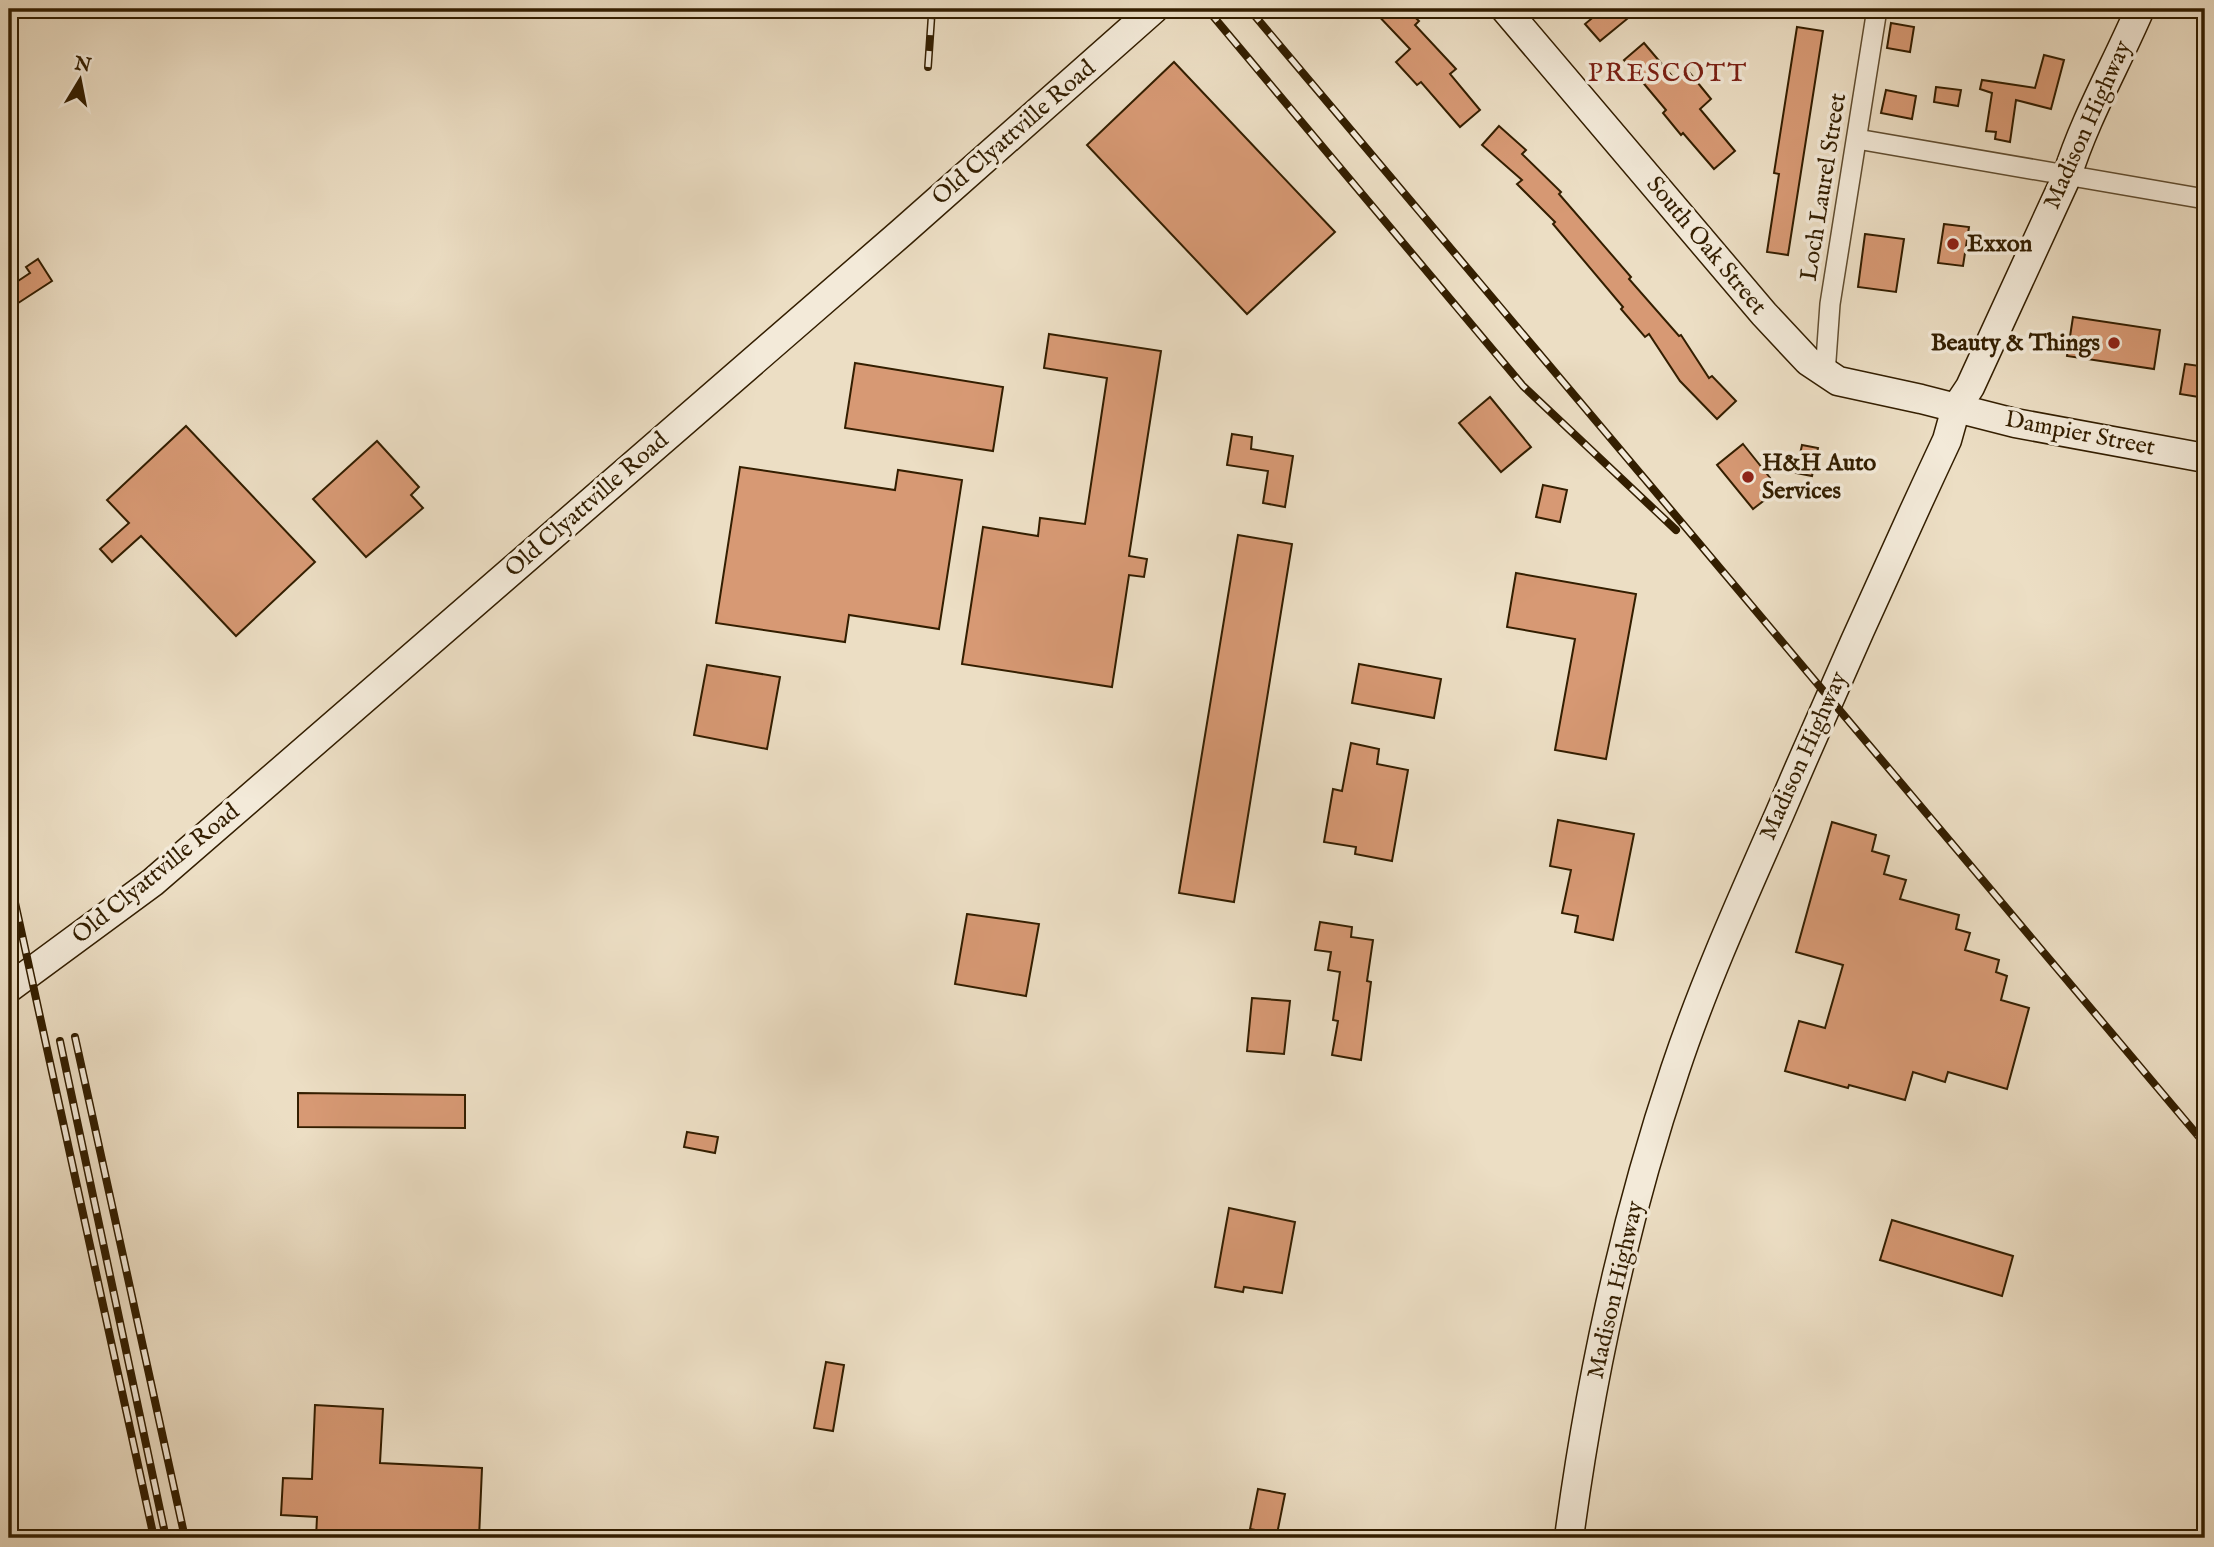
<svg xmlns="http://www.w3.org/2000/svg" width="2214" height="1547" font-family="'IM FELL English',serif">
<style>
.building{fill:#d79974;stroke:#331e00;stroke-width:2}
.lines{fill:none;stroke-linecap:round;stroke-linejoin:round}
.street-casing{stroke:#614e31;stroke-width:22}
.secondary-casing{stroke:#331e00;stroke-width:31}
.street{stroke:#f3ead9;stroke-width:19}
.secondary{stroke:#f3ead9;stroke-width:28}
.rail-casing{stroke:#331e00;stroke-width:8}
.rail{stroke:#f3ead9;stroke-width:5;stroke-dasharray:16;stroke-linecap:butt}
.poi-dot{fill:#8f2418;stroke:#f3ead9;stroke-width:2.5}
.labels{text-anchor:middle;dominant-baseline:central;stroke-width:7;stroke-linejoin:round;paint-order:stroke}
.street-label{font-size:24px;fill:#331e00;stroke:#f3ead9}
.poi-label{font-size:24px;font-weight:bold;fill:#331e00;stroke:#f3ead9;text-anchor:start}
.neighbourhood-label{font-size:26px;letter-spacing:2px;fill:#7a1f14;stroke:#f3ead9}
</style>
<rect width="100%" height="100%" fill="#ecdec4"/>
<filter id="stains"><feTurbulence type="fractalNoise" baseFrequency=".00286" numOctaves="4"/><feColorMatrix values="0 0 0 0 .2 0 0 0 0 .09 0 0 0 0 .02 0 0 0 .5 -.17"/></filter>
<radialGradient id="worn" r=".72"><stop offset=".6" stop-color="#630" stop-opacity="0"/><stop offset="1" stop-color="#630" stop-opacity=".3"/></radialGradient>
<g class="building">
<polygon points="1372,9 1406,9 1419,21 1415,25 1456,69 1450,74 1480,110 1460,127 1421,82 1417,85 1396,62 1410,49"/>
<polygon points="1603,9 1618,9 1627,19 1600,41 1585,24"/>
<polygon points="1891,23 1914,27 1910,52 1887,48"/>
<polygon points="1797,27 1823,31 1788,255 1767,252 1779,174 1774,173"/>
<polygon points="1644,43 1677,82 1689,72 1711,99 1700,109 1735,151 1714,169 1683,133 1681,135 1663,113 1666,110 1624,60"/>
<polygon points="2044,55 2064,60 2051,109 2016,100 2010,142 1995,139 1996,132 1986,131 1992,93 1980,89 1982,80 2035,88"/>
<polygon points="1174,62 1335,232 1247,314 1087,145"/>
<polygon points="1936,87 1961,90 1958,106 1934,102"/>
<polygon points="1886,90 1916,96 1912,119 1881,113"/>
<polygon points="1499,126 1526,150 1522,154 1561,192 1559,194 1631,277 1629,279 1679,336 1681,335 1709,378 1712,376 1736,401 1717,419 1680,381 1649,334 1645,337 1621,309 1623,307 1553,224 1555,222 1517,184 1522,180 1482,145"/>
<polygon points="1944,224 1969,227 1963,266 1938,263"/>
<polygon points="1865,234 1904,239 1896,292 1858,287"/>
<polygon points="38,259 52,281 9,309 9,287 30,273 26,267"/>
<polygon points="2073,317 2160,330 2154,369 2067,356"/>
<polygon points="1049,334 1161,351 1129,556 1147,559 1144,577 1129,575 1112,687 962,664 983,527 1038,536 1040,518 1085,524 1107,378 1044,368"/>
<polygon points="855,363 1003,387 993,451 845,428"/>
<polygon points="2185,364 2200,366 2198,375 2205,376 2205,398 2180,394"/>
<polygon points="1490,397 1531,447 1501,472 1459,423"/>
<polygon points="186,426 315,562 236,636 141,536 112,562 100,549 129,523 107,500"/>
<polygon points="1232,434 1252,437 1251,449 1293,456 1285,507 1263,503 1268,471 1227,465"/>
<polygon points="377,441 419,487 411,495 423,508 366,557 313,499"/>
<polygon points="1743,444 1779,489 1753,509 1717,465"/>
<polygon points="1802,445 1818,448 1812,476 1796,473"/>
<polygon points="740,467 895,490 898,470 962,480 939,629 849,615 845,642 716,623"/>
<polygon points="1543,485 1567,490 1560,522 1536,517"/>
<polygon points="1238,535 1292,544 1234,902 1179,893"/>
<polygon points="1516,573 1636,594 1606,759 1555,750 1575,639 1507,627"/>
<polygon points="1359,664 1441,679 1434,718 1352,703"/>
<polygon points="707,665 780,677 767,749 694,735"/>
<polygon points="1351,743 1379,749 1377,764 1408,770 1392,861 1355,854 1356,847 1324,842 1333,789 1342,791"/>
<polygon points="1558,820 1634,834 1613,940 1575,932 1578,916 1562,913 1571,870 1550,866"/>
<polygon points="1832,822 1876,835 1872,851 1889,856 1884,874 1906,880 1900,899 1959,915 1956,929 1970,933 1965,950 1999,960 1996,972 2007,976 2001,1000 2029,1008 2007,1089 1948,1072 1945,1082 1913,1072 1905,1100 1849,1085 1848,1088 1785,1071 1799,1021 1825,1028 1843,965 1796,952"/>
<polygon points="967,914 1039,924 1026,996 955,984"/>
<polygon points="1320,922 1352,927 1351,937 1373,940 1367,981 1371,982 1361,1060 1332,1055 1338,1021 1333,1020 1340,972 1328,970 1331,952 1315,950"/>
<polygon points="1252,998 1290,1001 1284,1054 1247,1051"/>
<polygon points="298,1093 465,1095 465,1128 298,1127"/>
<polygon points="687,1132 718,1137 715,1153 684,1147"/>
<polygon points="1229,1208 1295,1222 1282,1293 1244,1287 1243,1292 1215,1287"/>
<polygon points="1892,1220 2013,1256 2002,1296 1880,1260"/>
<polygon points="826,1362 844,1365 833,1431 814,1428"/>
<polygon points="315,1405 383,1409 380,1463 482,1468 479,1538 316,1538 317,1517 281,1515 283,1478 312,1479"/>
<polygon points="1258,1489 1285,1494 1277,1534 1250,1529"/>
</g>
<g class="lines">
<g class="street-casing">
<g id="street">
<polyline points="1857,139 2205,199"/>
<polyline points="1825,374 1830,304 1877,9"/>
</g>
</g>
<g class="secondary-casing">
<g id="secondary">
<polyline points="1505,9 1764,314 1808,361 1838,381 1921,399 2015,423 2205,458"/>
<polyline points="9,988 153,882 901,233 1154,9"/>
<path d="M1569,1538C1590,1380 1624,1222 1675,1070C1704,983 1742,899 1779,815C1833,689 1889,564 1947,440L1956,408L1970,387L2067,176C2085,118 2116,65 2140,9"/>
</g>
</g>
<use href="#street" class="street"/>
<use href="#secondary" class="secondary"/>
<g class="rail-casing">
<g id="rail">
<polyline points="1207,9 1523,386 1676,530"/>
<polyline points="1249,9 2205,1144"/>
<polyline points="928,67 932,9"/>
<polyline points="9,875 154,1538"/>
<polyline points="75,1037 185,1538"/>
<polyline points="60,1041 166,1538"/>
</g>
</g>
<use href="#rail" class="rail"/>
</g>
<g class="poi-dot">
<circle cx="1953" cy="244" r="7"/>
<circle cx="2114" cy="343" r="7"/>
<circle cx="1748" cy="477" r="7"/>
</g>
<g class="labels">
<g class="street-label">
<text transform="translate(2088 125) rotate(-66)">Madison Highway</text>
<text transform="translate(1014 133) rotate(-41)">Old Clyattville Road</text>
<text transform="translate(1824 187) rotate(-81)">Loch Laurel Street</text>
<text transform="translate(1706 246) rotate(50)">South Oak Street</text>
<text transform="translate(2080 434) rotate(11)">Dampier Street</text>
<text transform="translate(587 505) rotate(-41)">Old Clyattville Road</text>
<text transform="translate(1804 756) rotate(-66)">Madison Highway</text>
<text transform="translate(156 874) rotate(-39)">Old Clyattville Road</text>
<text transform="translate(1616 1290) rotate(-77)">Madison Highway</text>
</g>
<g class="poi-label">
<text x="1967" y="244">Exxon</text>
<text x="2100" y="343" text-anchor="end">Beauty &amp; Things</text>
<text x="1762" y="463">H&amp;H Auto<tspan x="1762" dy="28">Services</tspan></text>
</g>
<g class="neighbourhood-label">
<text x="1668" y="73">PRESCOTT</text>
</g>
</g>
<rect width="2214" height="1547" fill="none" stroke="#ecdec4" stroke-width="35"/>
<rect x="10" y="10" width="2193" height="1526" fill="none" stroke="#331e00" stroke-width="3.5"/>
<rect x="18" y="18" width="2179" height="1512" fill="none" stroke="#331e00" stroke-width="2"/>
<g transform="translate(80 80) rotate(10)" stroke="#f3ead9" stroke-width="5" paint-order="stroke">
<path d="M0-5L12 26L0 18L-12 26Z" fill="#331e00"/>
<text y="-10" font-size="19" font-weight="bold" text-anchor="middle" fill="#331e00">N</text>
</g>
<rect width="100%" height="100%" filter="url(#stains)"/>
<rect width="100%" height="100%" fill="url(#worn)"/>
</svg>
